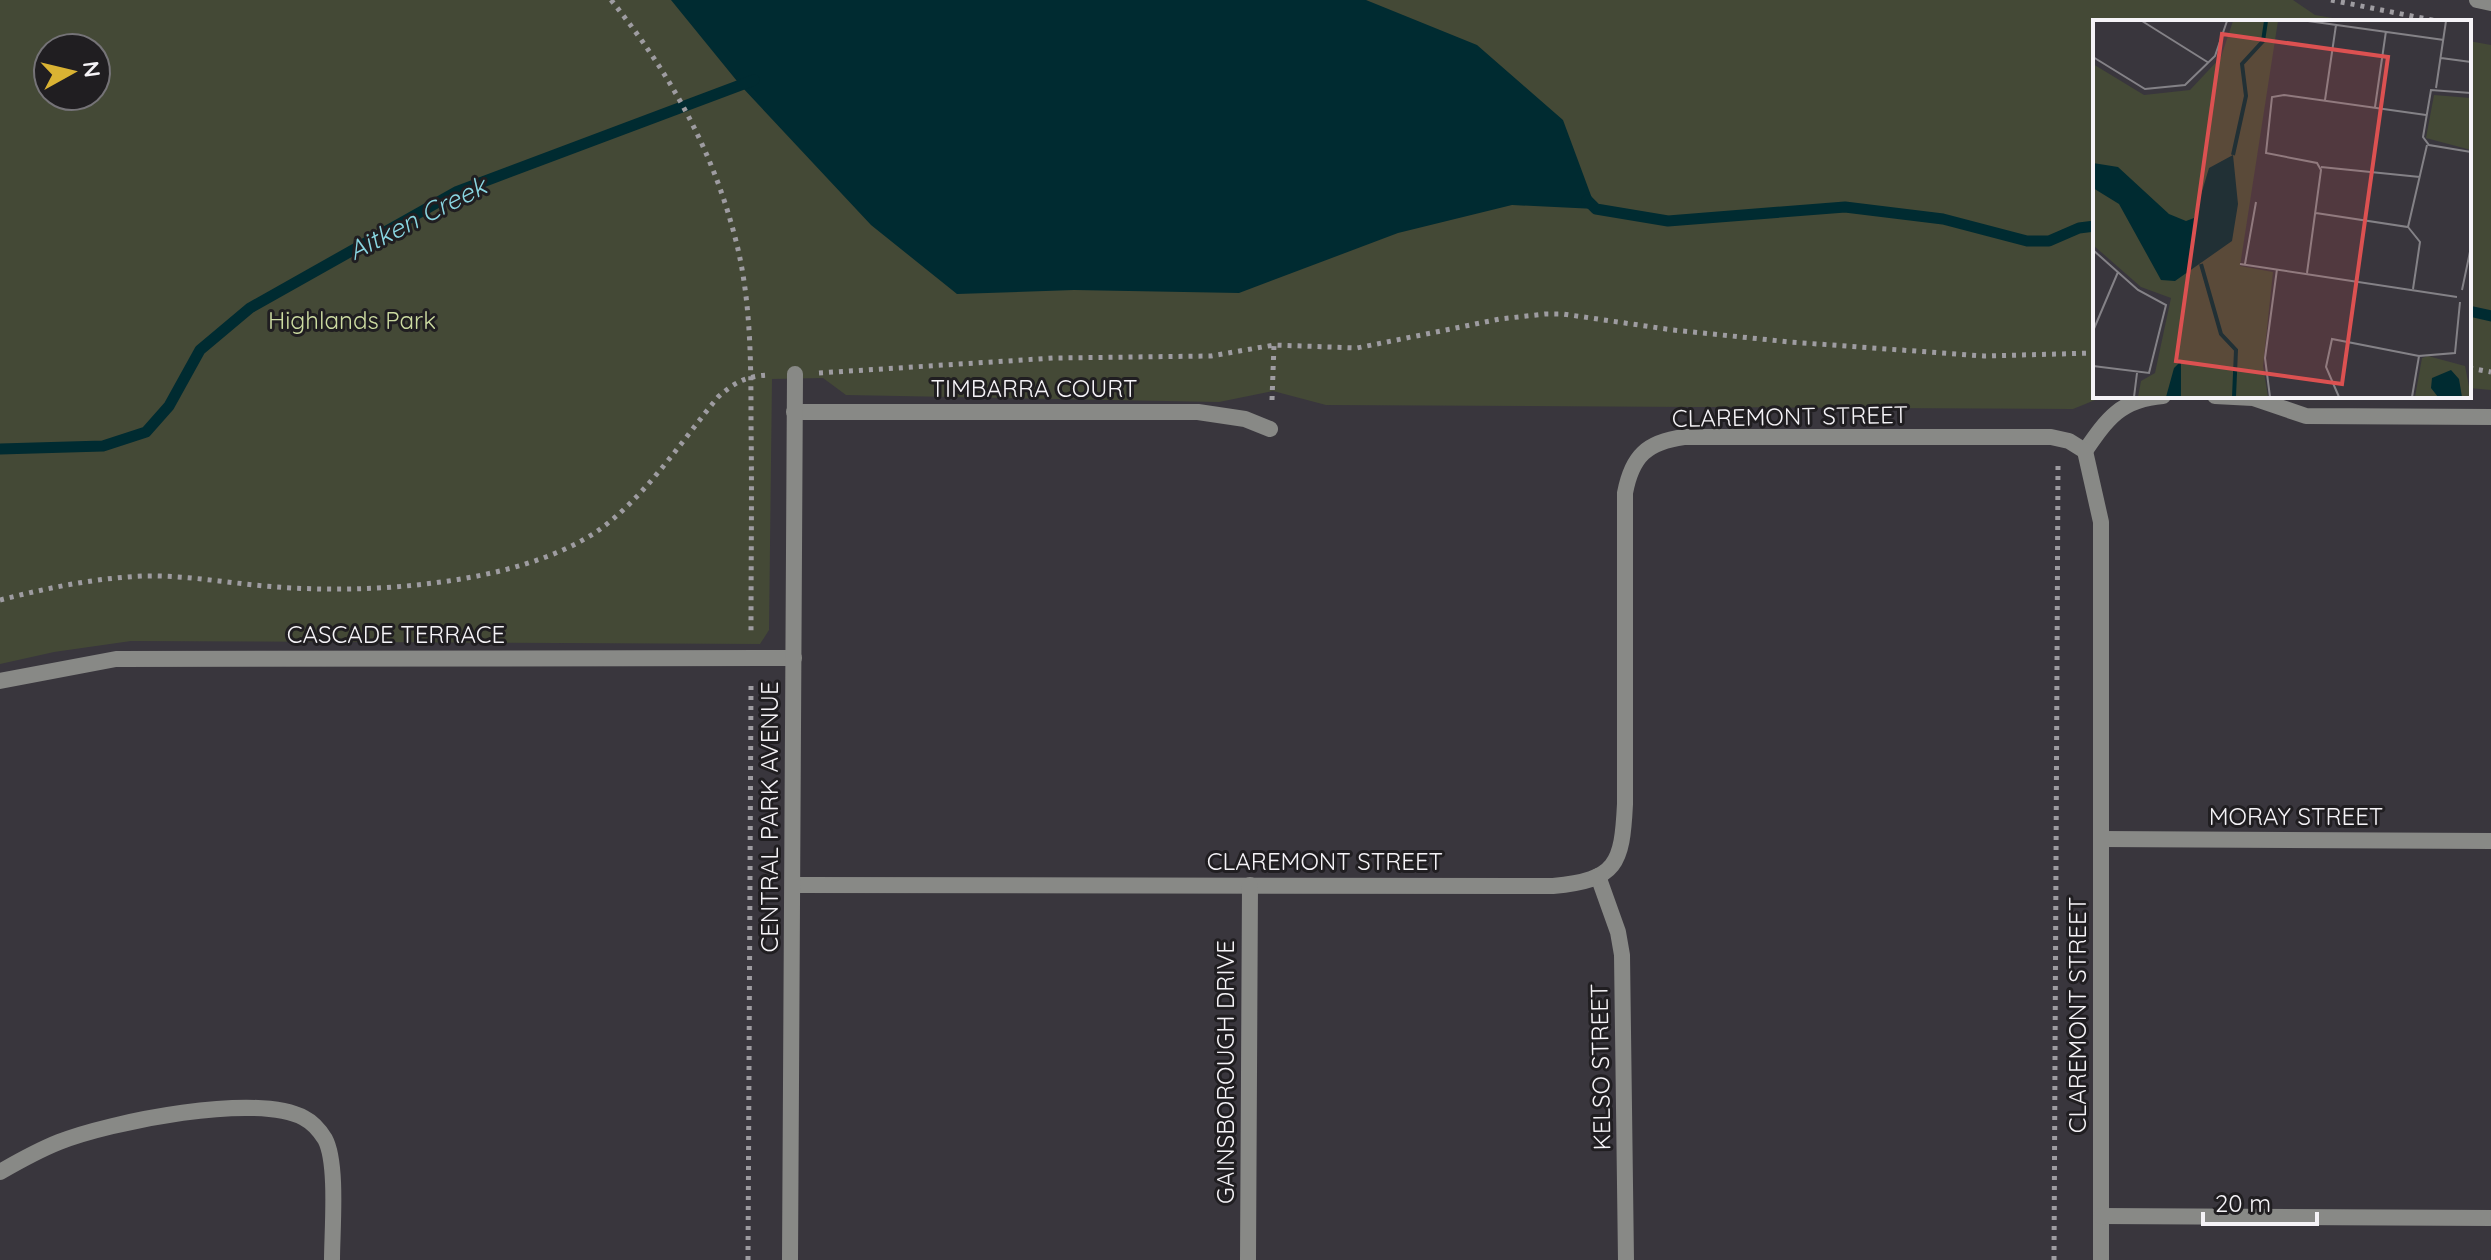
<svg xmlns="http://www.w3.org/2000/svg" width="2491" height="1260" font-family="Quicksand,sans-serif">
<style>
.green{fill:#444936;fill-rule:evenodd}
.water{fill:#002b31}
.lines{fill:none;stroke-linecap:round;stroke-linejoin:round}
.stream{stroke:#002b31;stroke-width:11}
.path{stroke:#9e9ca1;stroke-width:5;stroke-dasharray:4 6;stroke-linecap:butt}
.lane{stroke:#888986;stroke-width:16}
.street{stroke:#888986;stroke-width:16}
.labels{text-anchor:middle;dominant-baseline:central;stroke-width:6;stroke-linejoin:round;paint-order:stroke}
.park-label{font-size:24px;fill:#ccdba1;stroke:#201e21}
.street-label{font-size:24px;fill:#f5f3f7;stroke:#201e21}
.water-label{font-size:26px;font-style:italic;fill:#89d6e2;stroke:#201e21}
.inset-river{fill:none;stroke:#002b31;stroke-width:4}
.inset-road{fill:none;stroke:#848287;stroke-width:2}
.view{fill:#dc5151;fill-opacity:0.15;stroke:#dc5151;stroke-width:4}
.inset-edge{fill:none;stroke:#f5f3f7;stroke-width:4}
</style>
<rect width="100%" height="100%" fill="#39363d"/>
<g class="green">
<path d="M0,0H2293L2315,15L2356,22H2095V396H2105L2073,409L1326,405L1273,391L1219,402L846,395L823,378L772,379L769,630L760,644L131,641L54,652L0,664ZM48,48H96V96H48Z"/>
<polygon points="2469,41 2491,45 2491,390 2469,388"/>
</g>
<polygon class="water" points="671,0 1366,0 1477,45 1563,120 1596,209 1512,205 1398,233 1239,293 1074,290 957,294 871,225 741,86"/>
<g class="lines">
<g class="stream">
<polyline points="1587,200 1596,209 1668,221 1845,207 1943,219 2027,241 2049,241 2079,228 2095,226"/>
<polyline points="2469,311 2491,316"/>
<polyline points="0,449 103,446 146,432 169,406 200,350 250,308 456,192 754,80"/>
</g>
<g class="path">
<path d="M611,0C670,73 713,150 736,241C751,300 751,363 751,423C752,493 751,562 751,631"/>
<polyline points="2331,0 2442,22"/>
<polyline points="2469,368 2491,372"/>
<polyline points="819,373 1054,358 1211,356 1274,345 1357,348 1500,319 1545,314 1563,314 1673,330 1790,342 1984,356 2095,353"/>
<polyline points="1272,400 1274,345"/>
<path d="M0,600C47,588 95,578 144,576C188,575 233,584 277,587C370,594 516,585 596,532C643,500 681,442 718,397C735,382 746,376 769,375"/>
<polyline points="748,1260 751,685"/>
<polyline points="2054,1260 2058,465"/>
</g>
<g class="lane">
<polyline points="2215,396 2253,398 2306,416 2491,417"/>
<path d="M2085,451C2107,419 2121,399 2163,396"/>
</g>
<g class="street">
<polyline points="2477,0 2491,3"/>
<polyline points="794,412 1198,412 1245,419 1270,429"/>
<polyline points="0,681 116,659 794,658"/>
<polyline points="2101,839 2491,841"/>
<polyline points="1598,876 1618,932 1622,955 1626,1260"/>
<path d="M793,885L1553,886C1617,880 1622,864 1625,804V493C1632,456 1647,442 1684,437H2051L2069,441L2085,451L2101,522V1260"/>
<path d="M0,1172C19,1161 39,1150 59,1142C109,1122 257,1092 304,1118C312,1122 320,1131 325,1139C338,1163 332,1231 332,1260"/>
<polyline points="2101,1216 2491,1218"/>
<polyline points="790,1260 795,374"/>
<polyline points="1248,1260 1250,885"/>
</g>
</g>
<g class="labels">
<g class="park-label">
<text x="352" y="320">Highlands Park</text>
</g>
<g class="street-label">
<text x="1034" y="388">TIMBARRA COURT</text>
<text transform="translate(1790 416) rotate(-1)">CLAREMONT STREET</text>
<text x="396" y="634">CASCADE TERRACE</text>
<text x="2296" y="816">MORAY STREET</text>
<text transform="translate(769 817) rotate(-90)">CENTRAL PARK AVENUE</text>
<text x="1325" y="861">CLAREMONT STREET</text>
<text transform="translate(2077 1015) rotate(-90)">CLAREMONT STREET</text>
<text transform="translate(1600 1067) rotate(-91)">KELSO STREET</text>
<text transform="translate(1225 1072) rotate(-90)">GAINSBOROUGH DRIVE</text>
</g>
<g class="water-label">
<text transform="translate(417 218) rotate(-27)">Aitken Creek</text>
</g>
</g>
<g transform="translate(2093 20)">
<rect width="378" height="378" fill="#39363d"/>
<path d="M140,1H185L147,246L180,252L170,346L175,377H45L48,361L62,353L78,278L48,267L0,225V44L51,75L97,70L128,37ZM341,75L378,78V130L333,118ZM335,336L372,346L378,377H322L329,338Z" fill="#444936"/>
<path d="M140,135L145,184L139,221L82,261L68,260L26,184L0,168V143L25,147L76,194L93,201L101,198L116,148ZM88,341V377H73L81,348ZM358,350L366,359L369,377H345L338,368L339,358Z" fill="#002b31"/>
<path class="inset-river" d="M140,135L153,76L149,44L170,21L173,1M108,244L128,314L143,330L141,377"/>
<path class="inset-road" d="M49,1L116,43M215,1L351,20M0,37L52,69L92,65L122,36L134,1M348,38L378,42M343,68L353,1M378,73L338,70L330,117L336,125L378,132M232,80L243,5M282,87L293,11M228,147L327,157M223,193L315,207L334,125M315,207L327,222L320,269M0,230L45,270L73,285L56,353L0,346M147,244L364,277M152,244L163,182M214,253L228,150L224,143L173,133L179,77L191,75L333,95M369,270L378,227M0,311L25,252M41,377L44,353M177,377L172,338L184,249M246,377L233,347L239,319L326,336M319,377L326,336L362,333L367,282"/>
<path class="view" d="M129,14L295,37L249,364L83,341Z"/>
<rect width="378" height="378" class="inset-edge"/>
</g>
<g transform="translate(72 72) rotate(82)"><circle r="38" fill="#201e21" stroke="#757377" stroke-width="2"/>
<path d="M0-6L14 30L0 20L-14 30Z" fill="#dab333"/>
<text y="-12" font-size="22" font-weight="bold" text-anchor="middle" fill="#f5f3f7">N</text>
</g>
<path d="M2203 1212v12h114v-12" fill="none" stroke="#f5f3f7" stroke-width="4"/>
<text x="2215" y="1212" font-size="24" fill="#f5f3f7" stroke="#201e21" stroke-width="6" paint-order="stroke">20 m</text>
</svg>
